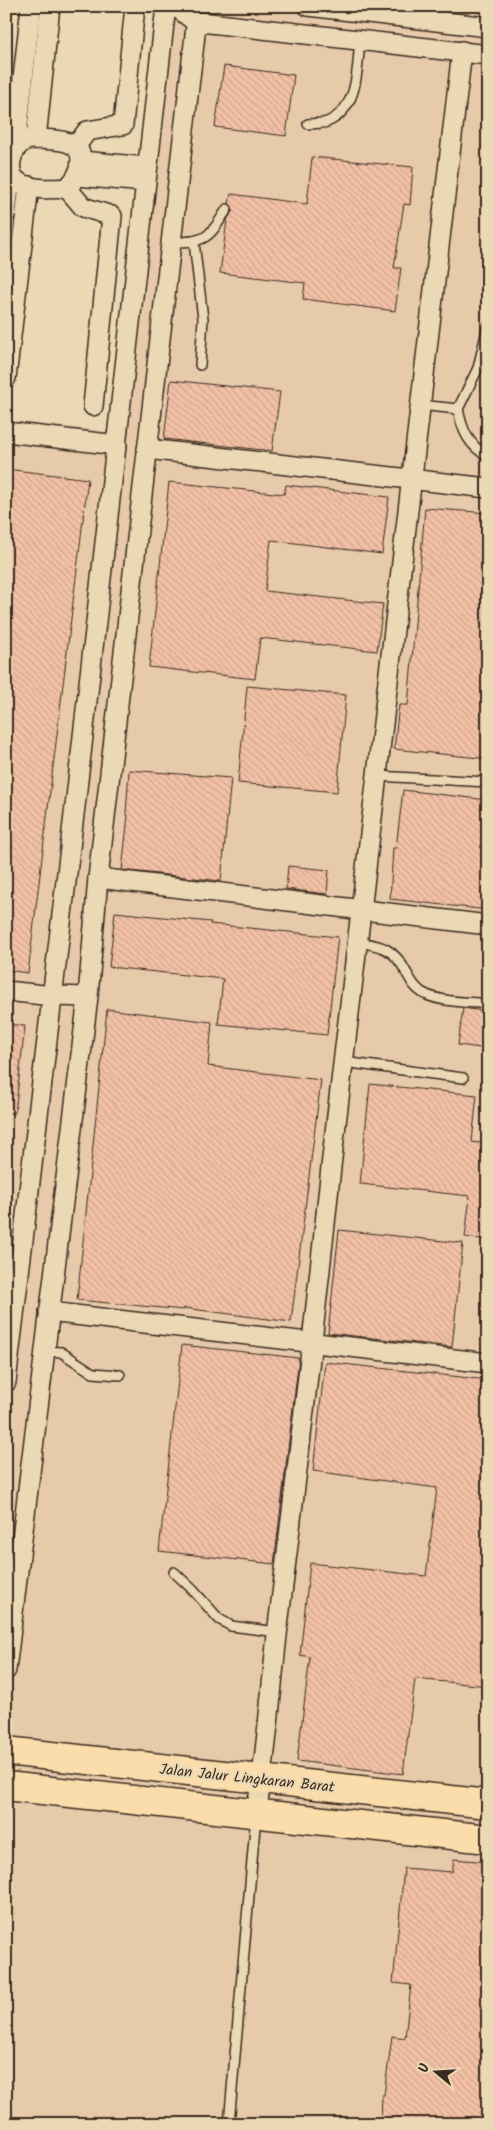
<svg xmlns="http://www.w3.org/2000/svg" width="494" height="2130" font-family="Kalam,sans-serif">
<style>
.built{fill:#e6caaa}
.building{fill:url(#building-back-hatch);stroke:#3b2a1e}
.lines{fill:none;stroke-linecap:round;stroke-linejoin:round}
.service-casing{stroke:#3b2a1e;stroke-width:12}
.minor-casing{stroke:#3b2a1e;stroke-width:22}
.primary-casing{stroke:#3b2a1e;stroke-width:31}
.service{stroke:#ebd8b5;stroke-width:9}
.minor{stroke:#ebd8b5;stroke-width:19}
.primary{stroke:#fbddab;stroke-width:28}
.labels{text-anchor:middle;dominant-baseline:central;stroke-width:4.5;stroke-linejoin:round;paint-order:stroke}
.street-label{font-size:15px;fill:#3b2a1e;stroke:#ebd8b5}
</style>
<defs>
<pattern id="building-back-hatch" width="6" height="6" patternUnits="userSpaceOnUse" patternTransform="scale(1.25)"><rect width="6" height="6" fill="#f2c0a5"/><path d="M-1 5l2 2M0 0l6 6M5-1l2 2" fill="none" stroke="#d0a58e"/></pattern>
</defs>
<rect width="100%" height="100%" fill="#ebd8b5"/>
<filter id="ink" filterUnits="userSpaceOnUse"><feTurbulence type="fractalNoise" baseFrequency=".02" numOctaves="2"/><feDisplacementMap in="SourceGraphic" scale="10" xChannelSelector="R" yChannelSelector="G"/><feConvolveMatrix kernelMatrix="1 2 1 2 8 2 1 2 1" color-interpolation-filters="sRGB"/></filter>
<g filter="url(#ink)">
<polygon class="built" points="155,6 488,6 488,2124 6,2124 6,420 110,431"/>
<g class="building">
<polygon points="224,66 294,75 286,136 215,127"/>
<polygon points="312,157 413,167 410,205 404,204 394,268 401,268 395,311 303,299 305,283 220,273 227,220 233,210 229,203 231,194 307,204"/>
<polygon points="171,380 280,392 272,451 164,439"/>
<polygon points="6,469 88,479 28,973 6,970"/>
<polygon points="169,482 284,494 286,485 389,497 382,554 271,540 265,591 383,604 377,651 260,638 255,679 149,667"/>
<polygon points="425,508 488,513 488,759 394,749 399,705 408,705"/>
<polygon points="247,686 346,695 337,792 238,783"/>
<polygon points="129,770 231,778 221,881 122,870 128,815 126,814"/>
<polygon points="403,790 488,800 488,910 390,899 393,848 396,848"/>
<polygon points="288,866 329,870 327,894 286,889"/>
<polygon points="115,912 211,922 210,924 338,937 327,1035 218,1024 223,979 109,967"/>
<polygon points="463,1008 483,1011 481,1020 488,1021 488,1049 458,1045"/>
<polygon points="107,1009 212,1022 208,1066 321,1080 291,1322 184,1308 184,1310 77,1300"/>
<polygon points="6,1024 25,1026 15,1113 6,1113"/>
<polygon points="370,1084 477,1095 472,1142 488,1144 488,1240 465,1237 470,1196 360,1184"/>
<polygon points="339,1230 463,1243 452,1347 328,1333"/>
<polygon points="182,1345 299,1358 274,1564 159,1551"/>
<polygon points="325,1362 488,1380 488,1686 415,1679 403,1774 297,1761 310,1657 300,1655 310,1563 426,1576 437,1488 313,1471"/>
<polygon points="454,1859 488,1862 488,2074 483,2105 488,2105 488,2124 381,2124 382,2095 384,2095 392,2036 405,2038 411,1985 393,1983 404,1868 452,1872"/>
</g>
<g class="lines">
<g class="service-casing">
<g id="service">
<path d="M308,124C314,123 322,124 327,122C359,109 357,68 360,40"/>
<path d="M170,242C207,242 208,239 227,209"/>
<polyline points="194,242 203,319 200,365"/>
<polyline points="419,405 458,409 478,368 488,326"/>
<path d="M458,409C462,429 468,446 488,456"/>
<polyline points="376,776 488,782"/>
<path d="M356,942C381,945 394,948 406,972C411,980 414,988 423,993C438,1002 469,1002 488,1004"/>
<polyline points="343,1062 463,1078"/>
<polyline points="44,1351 61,1352 93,1373 120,1375"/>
<polyline points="174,1572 192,1589 219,1619 231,1626 278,1632"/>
<polyline points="229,2124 256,1815"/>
</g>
</g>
<g class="minor-casing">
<g id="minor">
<polyline points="175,6 197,23"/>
<polyline points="308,6 488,27"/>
<path d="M36,139C53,140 81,138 81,160C81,172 75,180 67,188C52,189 30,191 17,181C5,171 11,147 25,141C28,139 33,139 36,139Z"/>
<polyline points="36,139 50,6"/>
<polyline points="76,146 87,131 123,125 135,6"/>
<polyline points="15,151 31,6"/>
<polyline points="81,161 147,167"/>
<polyline points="77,176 145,182"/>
<polyline points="67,188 83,207 112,216 93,406"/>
<polyline points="6,212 11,171"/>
<polyline points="6,378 29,186"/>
<polyline points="6,432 117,445"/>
<polyline points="147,449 488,488"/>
<polyline points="98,878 488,925"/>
<polyline points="6,991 53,996 88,997"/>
<polyline points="49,1312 488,1363"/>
<polyline points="6,1382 76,798 166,6"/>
<polyline points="6,1670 88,997 98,878 196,26 201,22 488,55"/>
<path d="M256,1813C268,1749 271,1683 279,1618C298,1465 316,1311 332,1158C373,788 417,419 462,51"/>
</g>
</g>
<g class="primary-casing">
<g id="primary">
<polyline points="6,1751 488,1804"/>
<polyline points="6,1786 488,1839"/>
</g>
</g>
<use href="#service" class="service"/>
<use href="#minor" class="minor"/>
<use href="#primary" class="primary"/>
</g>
</g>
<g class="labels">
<g class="street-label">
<text transform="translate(247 1779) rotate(6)">Jalan Jalur Lingkaran Barat</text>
</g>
</g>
<rect width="494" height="2130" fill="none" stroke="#ebd8b5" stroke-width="25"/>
<rect x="12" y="12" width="469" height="2105" fill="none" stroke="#3b2a1e" stroke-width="2" filter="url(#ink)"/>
<g transform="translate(436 2072) rotate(288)" stroke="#ebd8b5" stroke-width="4" paint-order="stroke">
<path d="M0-4L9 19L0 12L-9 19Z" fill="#3b2a1e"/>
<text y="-8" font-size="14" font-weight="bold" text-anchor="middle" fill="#3b2a1e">U</text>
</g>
</svg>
